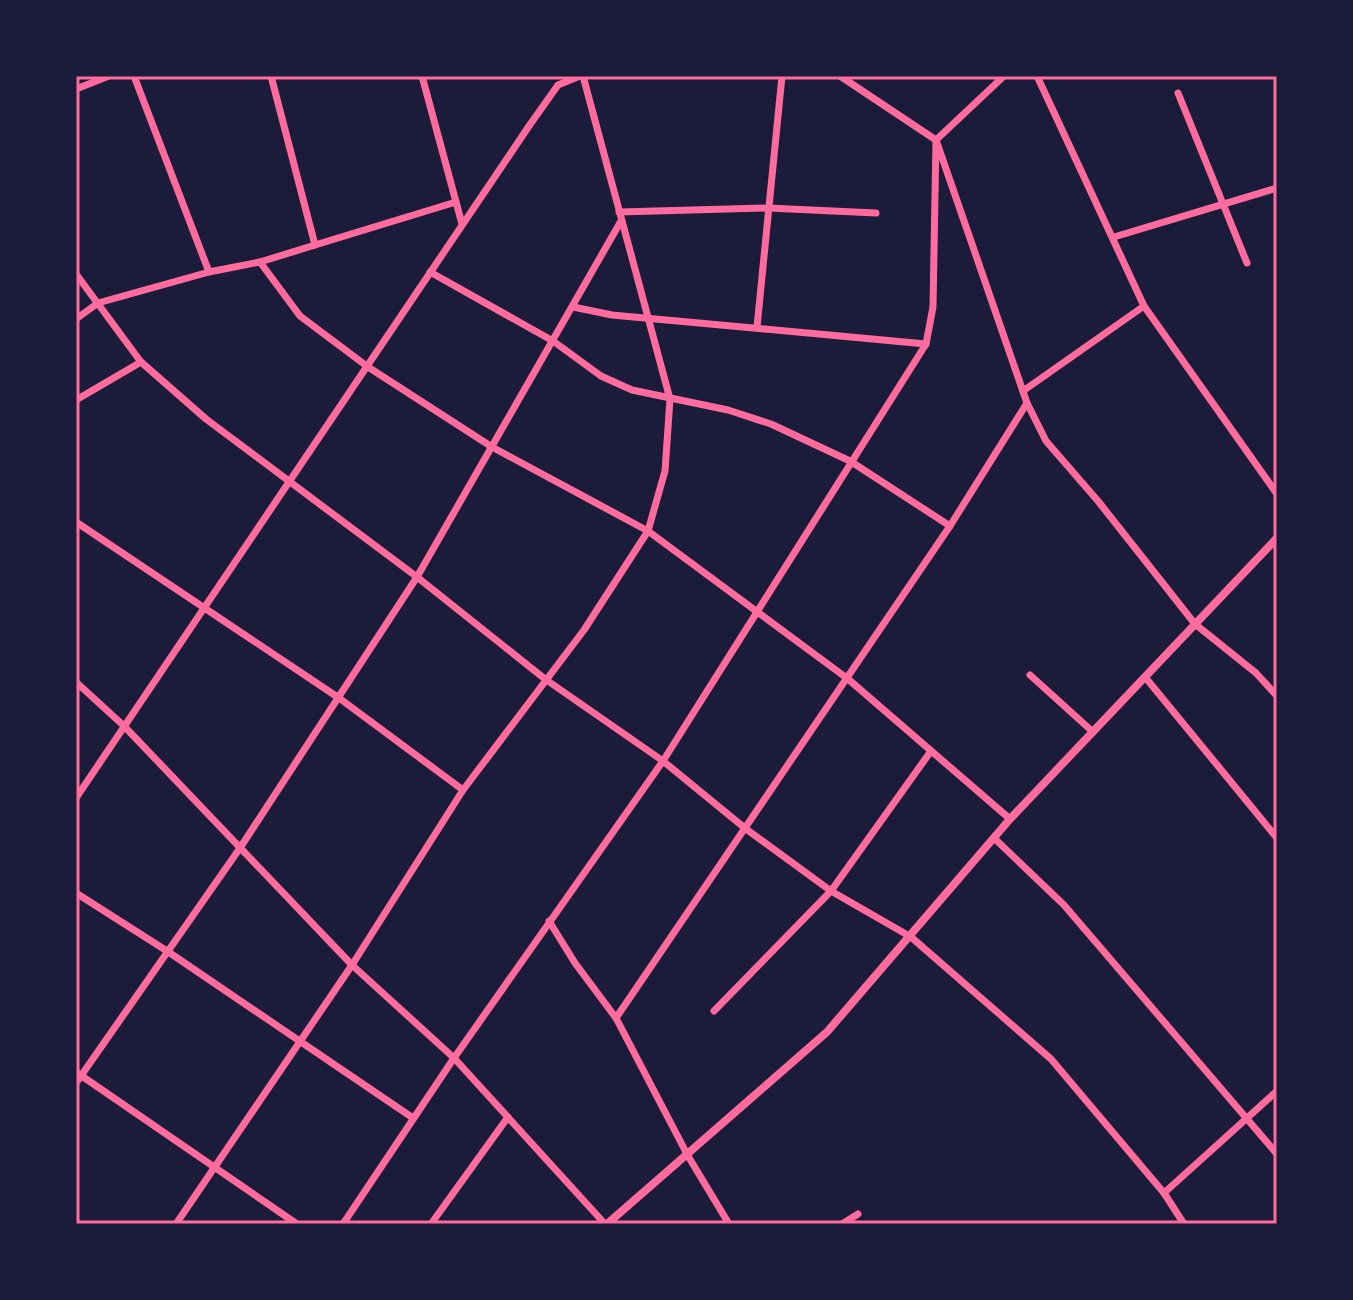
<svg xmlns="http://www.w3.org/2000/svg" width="1353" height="1300" font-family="'Varela Round',sans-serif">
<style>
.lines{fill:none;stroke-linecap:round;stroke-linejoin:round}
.minor{stroke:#ff6b9d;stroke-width:7}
.tertiary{stroke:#ff6b9d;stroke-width:8}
.neatline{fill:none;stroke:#ff6b9d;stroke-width:3}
</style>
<rect width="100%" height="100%" fill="#1b1b3a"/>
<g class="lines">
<g class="minor">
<polyline points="134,76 209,272 260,262 300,316 368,367 492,447 648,531 848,679 1010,819"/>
<polyline points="422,76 462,224"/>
<polyline points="840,76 936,140 1027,403 1046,441 1098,501 1195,624 1256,673 1277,696"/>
<polyline points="1037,76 1144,306 1277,494"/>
<polyline points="76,89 109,76"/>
<polyline points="1178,93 1247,263"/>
<polyline points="619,212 768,208 876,213"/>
<polyline points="1114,237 1277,188"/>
<polyline points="315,245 456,202"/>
<polyline points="260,262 315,245 271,76"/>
<polyline points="430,272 553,341 601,376 632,390 728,410 771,424 850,461 950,526"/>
<polyline points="76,274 141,362 206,419 417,577 545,679 663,761 746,829 831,891 911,937 1051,1059 1164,1193 1184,1224"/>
<polyline points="573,307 612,315 926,344"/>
<polyline points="76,319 98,303 209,272"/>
<polyline points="757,327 782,76"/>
<polyline points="1023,391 1144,306"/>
<polyline points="76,400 141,362"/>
<polyline points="76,522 339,698 463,790"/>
<polyline points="1030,675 1093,732"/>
<polyline points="1145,677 1277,838"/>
<polyline points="76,682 124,726 352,965 454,1058 605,1224"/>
<polyline points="76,798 529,126 558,85 580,76"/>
<polyline points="994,838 1064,905 1277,1154"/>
<polyline points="76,893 167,951 413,1118"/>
<polyline points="549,921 575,963 616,1018 688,1156 729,1224"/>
<polyline points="714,1011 831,891 931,751"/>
<polyline points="616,1018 950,526 1027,403"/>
<polyline points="76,1072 297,1224"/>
<polyline points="76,1083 240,848 417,577 621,221"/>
<polyline points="1164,1193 1277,1091"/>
<polyline points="176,1224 352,965 463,790 584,630 648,531 665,471 670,399 583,76"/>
<polyline points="343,1224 454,1058 663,761 926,344 933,307 936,140 1004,76"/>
<polyline points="431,1224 508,1117"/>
<polyline points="842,1224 858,1214"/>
</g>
<polyline class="tertiary" points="607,1224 827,1032 1010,819 1277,538"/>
</g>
<rect width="1353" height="1300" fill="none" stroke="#1b1b3a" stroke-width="156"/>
<rect x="78" y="78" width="1197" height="1144" class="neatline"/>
</svg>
